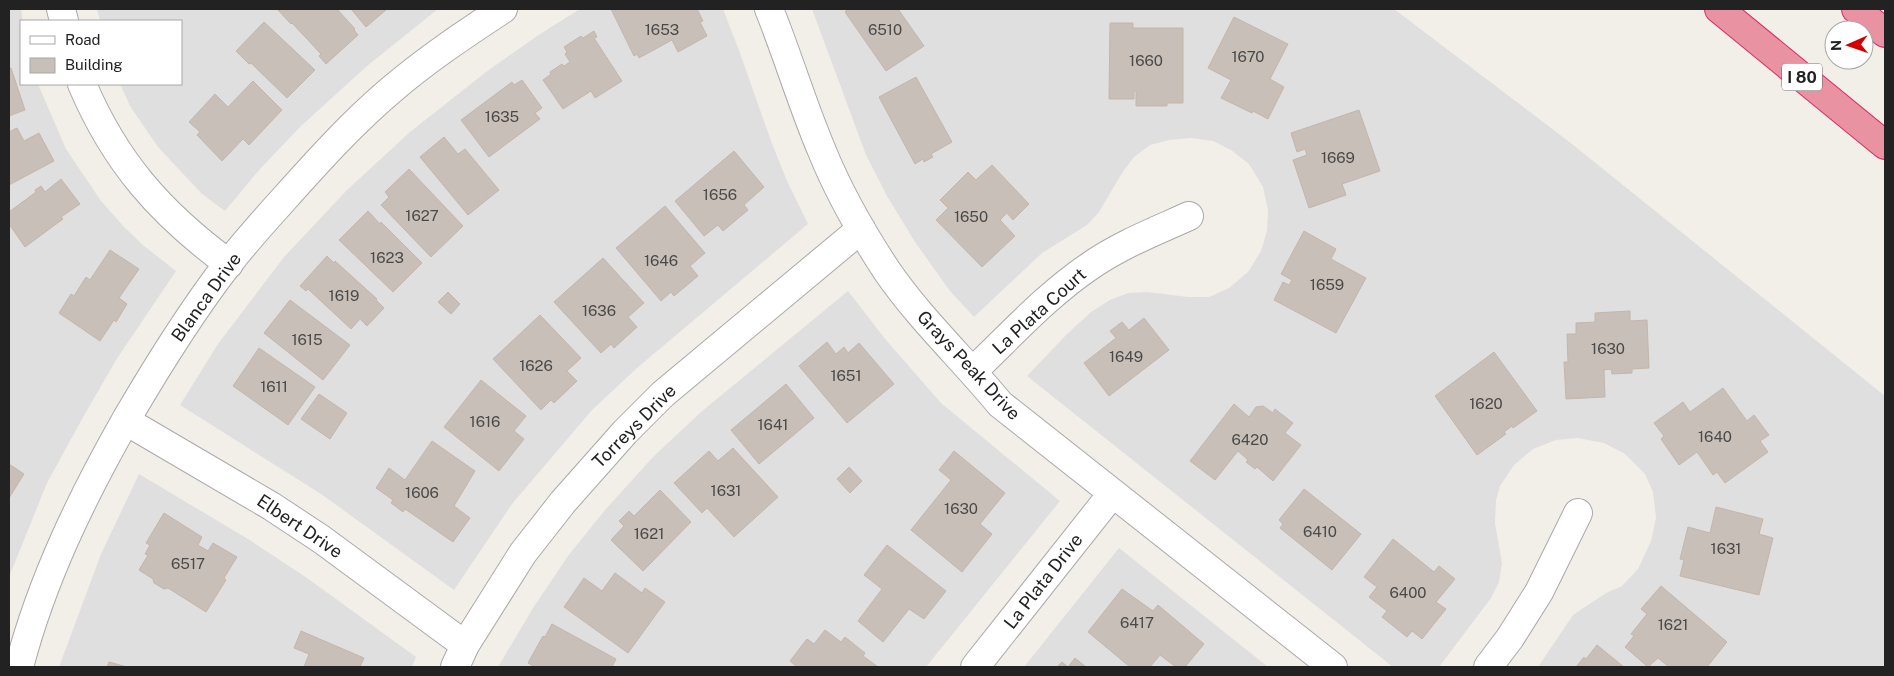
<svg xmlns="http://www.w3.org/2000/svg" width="1894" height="676" font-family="'Public Sans',sans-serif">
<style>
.residential{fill:#e0dfdf}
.building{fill:#c7bfb8;stroke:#c4b6ab}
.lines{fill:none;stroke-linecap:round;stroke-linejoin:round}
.minor-casing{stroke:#a9a9a9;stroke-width:30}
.highway-casing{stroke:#dc2a67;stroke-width:30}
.minor{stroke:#fff;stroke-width:28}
.highway{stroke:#e892a2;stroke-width:28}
.labels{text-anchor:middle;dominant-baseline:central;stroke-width:4;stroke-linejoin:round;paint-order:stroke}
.number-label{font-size:15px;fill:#4b4948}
.shield{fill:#fff;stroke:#646464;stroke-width:1}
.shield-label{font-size:16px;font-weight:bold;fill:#222}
.street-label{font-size:18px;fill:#222;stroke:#fff}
</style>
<rect width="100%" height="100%" fill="#f2efe9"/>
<g class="residential">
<polygon points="9,9 21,9 23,21 21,84 38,84 66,149 101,201 124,227 144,246 176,271 116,360 82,419 47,483 9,577"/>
<polygon points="97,9 438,9 367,66 300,127 260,169 225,211 202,194 158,147 130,106 120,84 181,84 181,21 100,21"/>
<polygon points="580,9 723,9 740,53 771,141 787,181 808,224 637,368 592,410 512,504 454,590 321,494 180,405 218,344 284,257 347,190 410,132 486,72 540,34"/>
<polygon points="812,9 1394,9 1572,144 1885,396 1885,667 1538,667 1573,615 1606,593 1622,586 1638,569 1651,541 1656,518 1653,492 1645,474 1625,454 1604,443 1578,438 1556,440 1533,449 1514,465 1500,486 1496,500 1495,523 1502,563 1499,582 1491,598 1439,667 1393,667 1027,376 1066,335 1091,312 1110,300 1128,293 1147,292 1188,297 1209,297 1229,288 1248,272 1261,251 1267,231 1268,210 1263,187 1249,164 1231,150 1213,141 1191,138 1169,140 1150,145 1134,157 1122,173 1099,212 1087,225 1042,253 974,317 950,291 915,242 887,196 866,155"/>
<polygon points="848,291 886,340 941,403 1060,501 926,667 498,667 533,608 568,556 605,510 653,457 701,412"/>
<polygon points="139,474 248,539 307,578 416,657 412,667 59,667 101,554"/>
<polygon points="1119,548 1268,667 1024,667"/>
</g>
<g class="building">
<polygon points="280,9 337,9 355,29 354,30 358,35 326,64 319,56 321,54 292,23 291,24 278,10"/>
<polygon points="351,9 387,9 366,27"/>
<polygon points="611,9 697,9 703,21 700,22 707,36 678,52 672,40 639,58 637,54 634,56"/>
<polygon points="845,9 898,9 924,46 886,71 845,12 847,11"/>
<polygon points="1234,17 1288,44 1270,79 1284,87 1268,119 1253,111 1252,113 1221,98 1231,80 1208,68"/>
<polygon points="264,22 315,70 287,98 251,63 249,64 236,51"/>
<polygon points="1110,23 1133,23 1133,28 1183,28 1183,103 1167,103 1167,106 1136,106 1136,91 1134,91 1134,99 1109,99"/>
<polygon points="594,31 597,37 594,38 622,81 595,98 591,91 563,109 543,80 551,74 550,72 562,64 564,66 570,62 565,54 567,52 564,47 581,36 583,38"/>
<polygon points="9,68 11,68 25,110 9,116"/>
<polygon points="916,77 952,142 931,154 933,157 924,162 923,159 915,164 879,97"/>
<polygon points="522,80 542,108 535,113 540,119 489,157 461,120 512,82 514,85"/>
<polygon points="253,81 282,110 249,145 243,139 222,161 197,135 200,132 189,122 215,94 228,107"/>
<polygon points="1359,110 1380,171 1342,184 1346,195 1309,208 1293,160 1307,155 1305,149 1297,152 1291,133"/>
<polygon points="17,128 24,141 39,133 54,161 9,185 9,134 10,133 9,132"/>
<polygon points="444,137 458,154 465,149 499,190 468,215 420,157"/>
<polygon points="734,151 764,187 744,205 748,210 723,231 718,225 704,236 675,201"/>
<polygon points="992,165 1029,204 1013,220 1007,213 1000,220 1015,236 982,267 936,220 948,208 940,200 968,172 976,180"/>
<polygon points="409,169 463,226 431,257 381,205 389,197 385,192"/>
<polygon points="61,179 80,204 61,217 63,219 25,247 9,224 9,212 36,192 35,190 41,186 45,192"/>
<polygon points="665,206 705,253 690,266 698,276 674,296 671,292 661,301 616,248"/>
<polygon points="368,211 380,224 381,222 422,263 393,292 339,240"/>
<polygon points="1304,231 1336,249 1331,259 1366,278 1336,333 1274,300 1283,282 1289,285 1292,280 1281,274"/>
<polygon points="110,250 139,269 119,298 127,304 116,322 114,320 100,341 59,313 71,294 74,296 86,277 90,280"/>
<polygon points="327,256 334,263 335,261 377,299 376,300 384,308 367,326 360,319 351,329 308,289 306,291 300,286"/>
<polygon points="603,258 644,303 628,317 637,327 614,348 611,344 601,353 554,302"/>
<polygon points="448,292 460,304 451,314 438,302"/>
<polygon points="290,300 350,345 323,380 264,333"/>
<polygon points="1630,311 1630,321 1647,320 1649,368 1632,369 1632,373 1612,374 1611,369 1604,370 1605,397 1566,399 1564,362 1568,362 1567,334 1576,334 1576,323 1595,322 1595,313"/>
<polygon points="540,315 581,358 567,371 577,381 554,403 551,400 541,410 493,359"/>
<polygon points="1144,318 1169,350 1109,396 1084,363 1116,338 1110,331 1122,322 1129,330"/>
<polygon points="827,342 836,354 844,347 848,353 859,343 894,384 847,423 799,366"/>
<polygon points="259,348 315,387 288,425 233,386"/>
<polygon points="1494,352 1537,411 1513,428 1512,426 1504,432 1506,434 1477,455 1435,396"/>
<polygon points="481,380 526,416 514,431 524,439 499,471 444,427"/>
<polygon points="786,384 814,418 759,464 731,430"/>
<polygon points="1723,388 1747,421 1754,415 1769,435 1760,441 1768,452 1725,483 1717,472 1713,475 1697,452 1679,465 1661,439 1664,436 1654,423 1683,402 1690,412"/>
<polygon points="319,394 347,413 330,439 301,419"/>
<polygon points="1234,404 1249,417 1256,407 1263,406 1273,413 1275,409 1293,423 1285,433 1301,445 1273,481 1257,467 1255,469 1246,462 1248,460 1238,451 1215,480 1190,461"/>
<polygon points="432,441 475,471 454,506 470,518 453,542 405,509 403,512 391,503 393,500 376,488 389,468 405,480"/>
<polygon points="733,448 778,497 734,537 707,508 702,513 674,483 709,451 718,461"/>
<polygon points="954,451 1005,493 980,524 992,534 962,572 911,530 951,480 939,470"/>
<polygon points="9,464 24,474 9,498"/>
<polygon points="849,467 862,481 850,493 837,479"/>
<polygon points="1304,489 1361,534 1332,570 1280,528 1283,524 1279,520"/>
<polygon points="660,490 691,522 643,571 611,540 624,526 619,521 629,511 634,516"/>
<polygon points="1716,507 1763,519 1759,534 1773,538 1759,595 1680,576 1684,560 1680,559 1688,527 1710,533"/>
<polygon points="164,513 202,537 198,545 208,551 213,543 237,557 224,578 226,580 206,612 168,588 164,589 154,583 153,579 139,570 148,555 145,554 150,545 146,543"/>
<polygon points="1393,539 1434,572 1439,566 1455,579 1436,602 1446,609 1422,639 1412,631 1407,637 1382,617 1387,611 1369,597 1377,587 1364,577"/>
<polygon points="887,545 946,591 924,619 909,609 883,642 858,621 882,589 864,575"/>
<polygon points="615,573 642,593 645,588 665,602 628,653 564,607 584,578 602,591"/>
<polygon points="1661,586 1727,642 1707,667 1669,667 1658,658 1648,667 1625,647 1634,636 1631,634 1647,614 1641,609"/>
<polygon points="1122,589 1153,611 1158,605 1204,644 1185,667 1176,667 1160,655 1150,667 1130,667 1088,632"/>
<polygon points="552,624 616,659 612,667 535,667 528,663 543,636 545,637"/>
<polygon points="825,630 841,642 845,637 865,653 863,656 878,667 797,667 790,661 807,639 814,644"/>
<polygon points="301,631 364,658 360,667 304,667 309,654 294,648"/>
<polygon points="1597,645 1624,667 1576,667 1584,657 1586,659"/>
<polygon points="1075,658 1086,667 1057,667 1062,662 1068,667"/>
<polygon points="109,662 127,667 107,667"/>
</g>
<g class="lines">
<g class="minor-casing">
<g id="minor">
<polyline points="61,9 64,21"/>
<path d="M769,9C788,56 802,104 822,151C839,193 862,233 887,271C920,319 963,359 1000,404L1333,667"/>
<path d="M82,84C115,162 160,213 229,264"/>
<path d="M973,371C1011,335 1047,295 1090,266C1120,245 1156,231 1189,216"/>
<polyline points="126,421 271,506 321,539 465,645"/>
<path d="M19,667C42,579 82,497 127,418C158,365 190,313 228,264C245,242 264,221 283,200C317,162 352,123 391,90C426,60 465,34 503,9"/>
<polyline points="455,667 465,645 523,553 563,502 625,432 663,394 861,229"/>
<polyline points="975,667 1112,494"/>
<polyline points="1488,667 1510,638 1539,592 1578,513"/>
</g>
</g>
<g class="highway-casing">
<g id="highway">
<polyline points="1719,9 1885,145"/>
<polyline points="1856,9 1885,33"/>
</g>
</g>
<use href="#minor" class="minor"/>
<use href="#highway" class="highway"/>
</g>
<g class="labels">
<g class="number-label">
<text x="662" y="29">1653</text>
<text x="885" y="29">6510</text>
<text x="1248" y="56">1670</text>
<text x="1146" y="60">1660</text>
<text x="502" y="116">1635</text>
<text x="1338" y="157">1669</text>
<text x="720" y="194">1656</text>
<text x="422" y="215">1627</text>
<text x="971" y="216">1650</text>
<text x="387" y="257">1623</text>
<text x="661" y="260">1646</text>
<text x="1327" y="284">1659</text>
<text x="344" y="295">1619</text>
<text x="599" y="310">1636</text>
<text x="307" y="339">1615</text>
<text x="1608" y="348">1630</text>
<text x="1126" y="356">1649</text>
<text x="536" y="365">1626</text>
<text x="846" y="375">1651</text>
<text x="274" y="386">1611</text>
<text x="1486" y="403">1620</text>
<text x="485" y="421">1616</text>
<text x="773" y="424">1641</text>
<text x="1715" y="436">1640</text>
<text x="1250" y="439">6420</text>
<text x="726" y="490">1631</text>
<text x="422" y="492">1606</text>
<text x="961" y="508">1630</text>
<text x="1320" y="531">6410</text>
<text x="649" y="533">1621</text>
<text x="1726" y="548">1631</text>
<text x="188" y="563">6517</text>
<text x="1408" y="592">6400</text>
<text x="1137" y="622">6417</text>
<text x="1673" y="624">1621</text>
</g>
<rect class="shield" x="1782" y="63.5" width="40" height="27" rx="4"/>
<g class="shield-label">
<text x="1802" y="77">I 80</text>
</g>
<g class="street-label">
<text transform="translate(206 297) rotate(-54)">Blanca Drive</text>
<text transform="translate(1039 311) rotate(-42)">La Plata Court</text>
<text transform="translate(969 365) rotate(47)">Grays Peak Drive</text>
<text transform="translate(634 426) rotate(-45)">Torreys Drive</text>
<text transform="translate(300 526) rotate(34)">Elbert Drive</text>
<text transform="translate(1043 581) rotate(-52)">La Plata Drive</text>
</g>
</g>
<rect width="1894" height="676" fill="none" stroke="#222222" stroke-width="20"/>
<rect x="20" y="20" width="162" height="65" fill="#ffffff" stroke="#a7a7a7"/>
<rect x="30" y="36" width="25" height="8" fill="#ffffff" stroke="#a7a7a7"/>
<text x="65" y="45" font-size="15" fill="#222222">Road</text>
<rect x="30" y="58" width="25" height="15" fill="#c7bfb8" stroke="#a7a7a7"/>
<text x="65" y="70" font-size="15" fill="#222222">Building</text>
<g transform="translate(1849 45) rotate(268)"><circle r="24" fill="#ffffff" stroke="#a7a7a7"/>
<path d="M0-4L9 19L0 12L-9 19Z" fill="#d40000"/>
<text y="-8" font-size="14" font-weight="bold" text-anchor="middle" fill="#222222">N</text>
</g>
</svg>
